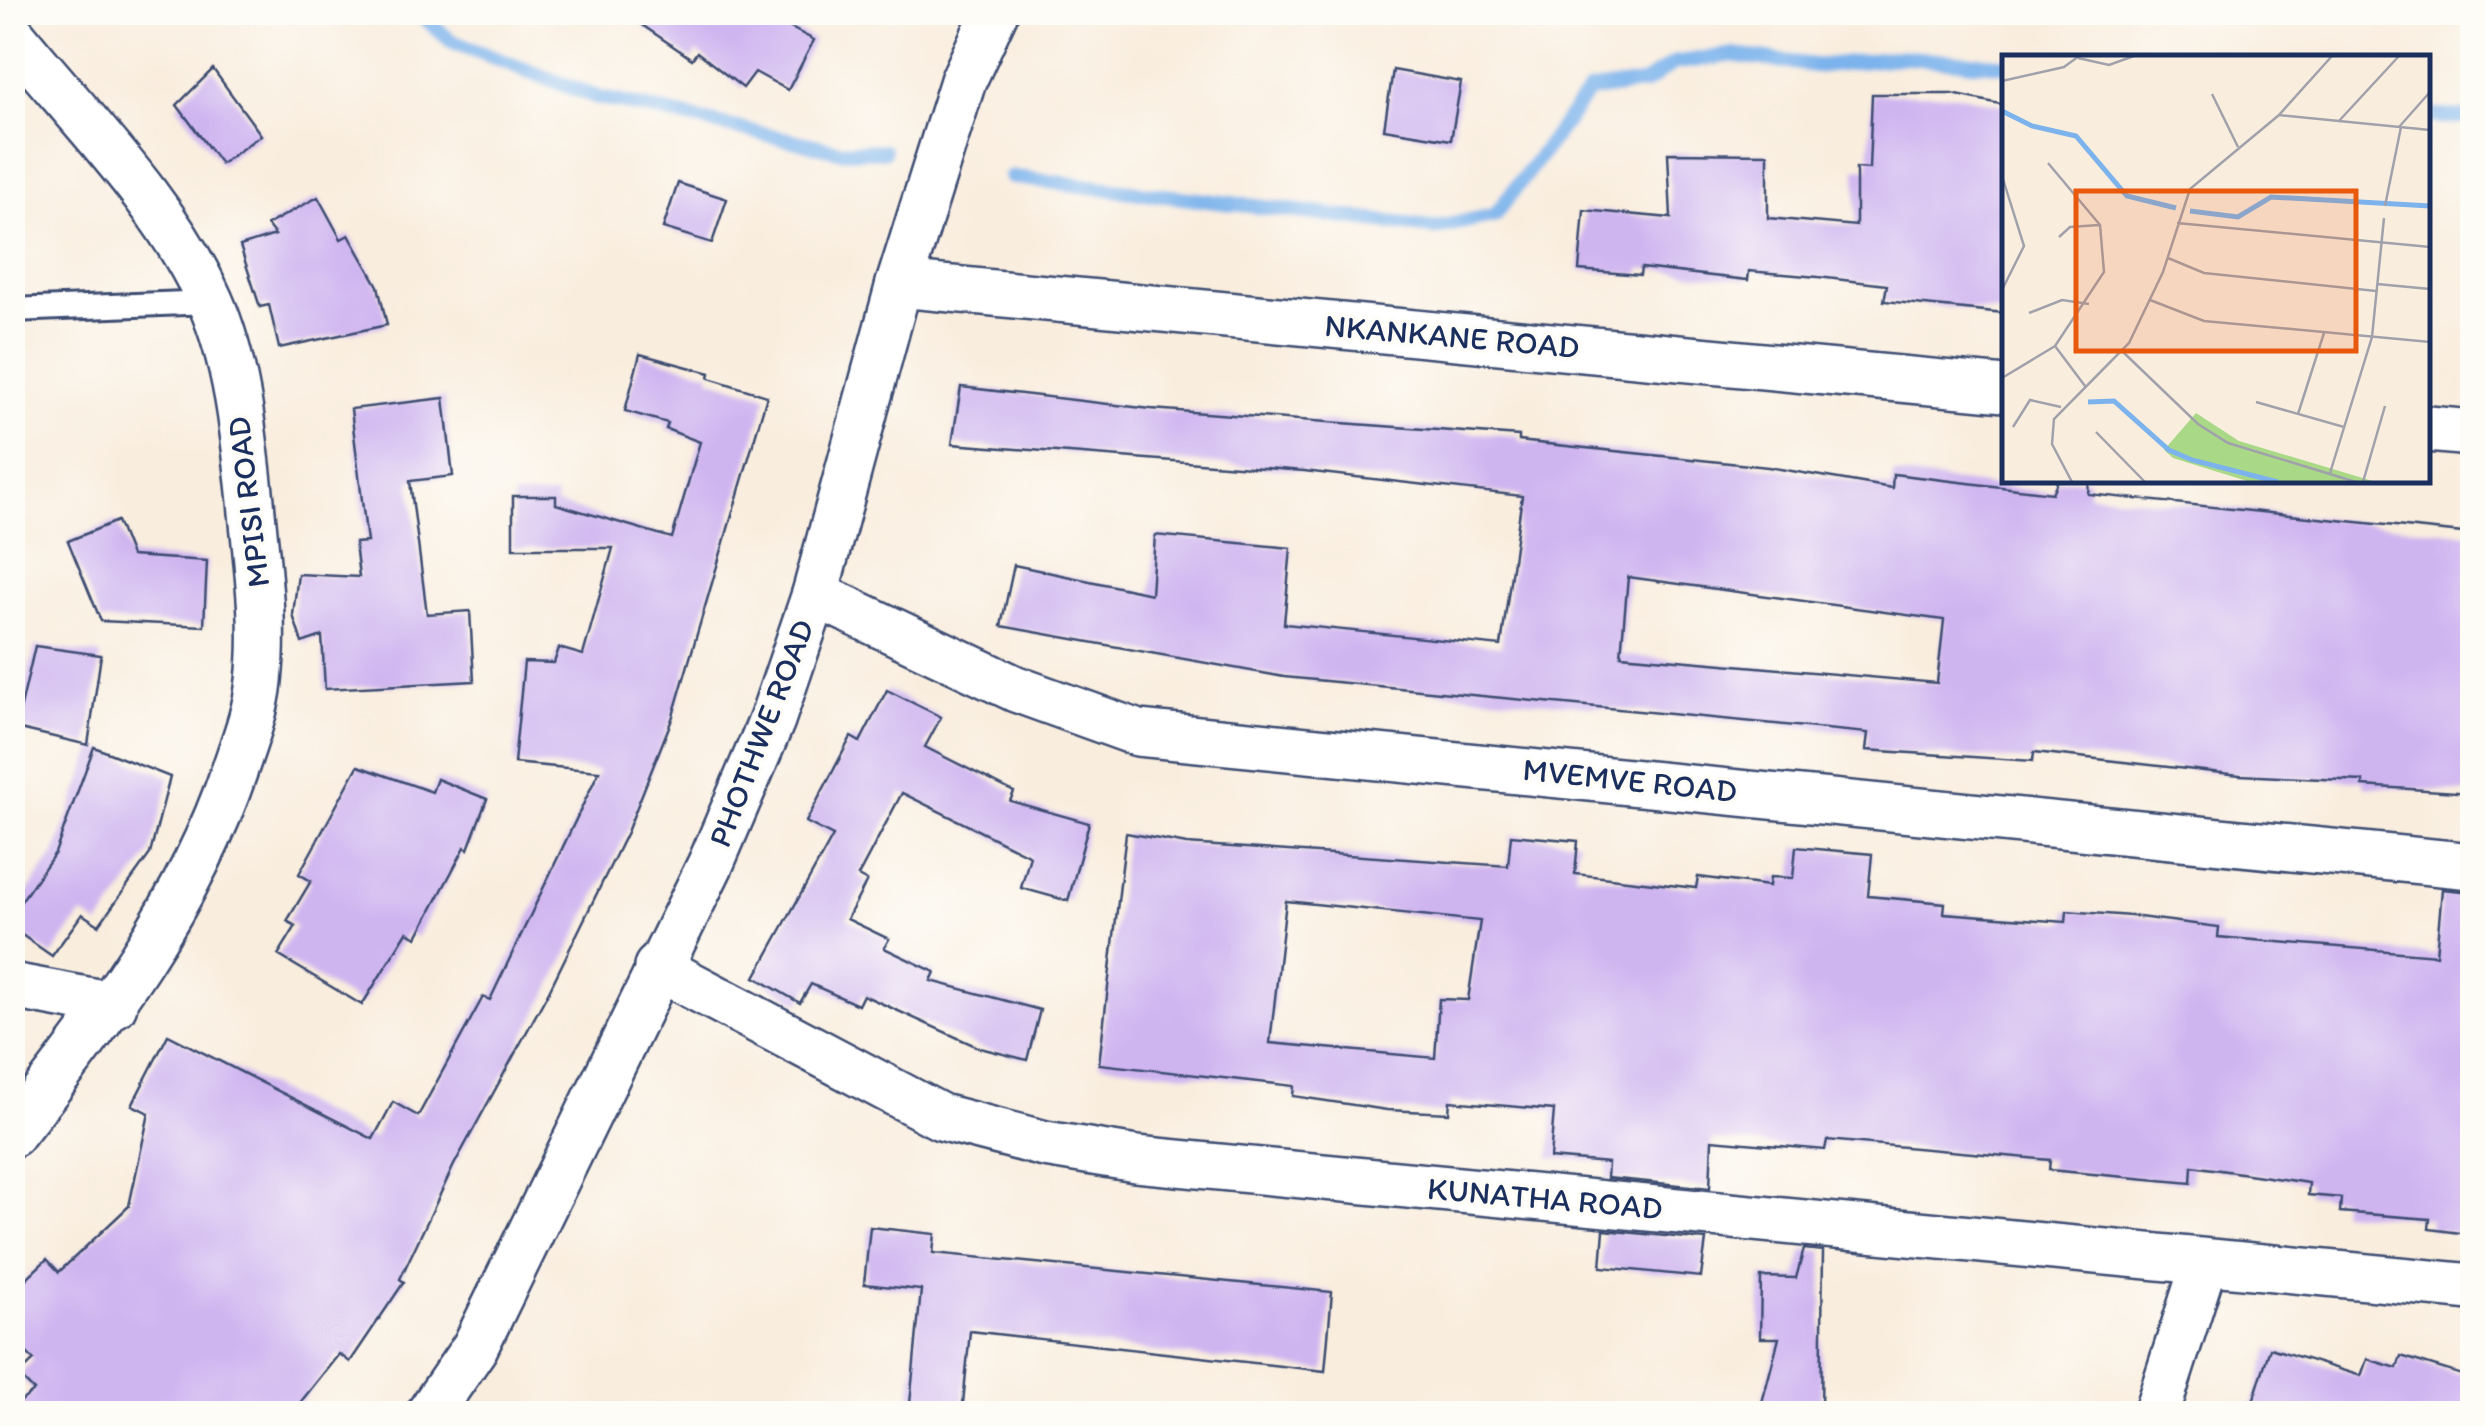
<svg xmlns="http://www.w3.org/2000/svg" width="2485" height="1426" font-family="Itim,sans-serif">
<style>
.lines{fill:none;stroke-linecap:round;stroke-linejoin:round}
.stream{stroke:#7cb3ec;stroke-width:15}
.building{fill:#cfb5f0;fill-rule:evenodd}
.lane-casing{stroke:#3c4c71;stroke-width:28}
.street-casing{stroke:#3c4c71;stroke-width:50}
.lane{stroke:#fff;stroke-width:22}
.street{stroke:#fff;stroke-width:45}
.labels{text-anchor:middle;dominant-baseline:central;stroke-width:8;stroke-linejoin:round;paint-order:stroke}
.street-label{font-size:32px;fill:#1b2f5e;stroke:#fdfcf7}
.inset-river{fill:none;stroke:#7cb3ec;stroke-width:5}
.inset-road{fill:none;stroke:#a0a1ab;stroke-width:2.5}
.view{fill:#e8590c;fill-opacity:0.15;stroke:#e8590c;stroke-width:5}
.inset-edge{fill:none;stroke:#1b2f5e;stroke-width:5}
</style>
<rect width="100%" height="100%" fill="#fdfcf7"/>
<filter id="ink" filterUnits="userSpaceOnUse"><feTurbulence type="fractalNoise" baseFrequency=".01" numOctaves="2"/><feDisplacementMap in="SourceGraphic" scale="20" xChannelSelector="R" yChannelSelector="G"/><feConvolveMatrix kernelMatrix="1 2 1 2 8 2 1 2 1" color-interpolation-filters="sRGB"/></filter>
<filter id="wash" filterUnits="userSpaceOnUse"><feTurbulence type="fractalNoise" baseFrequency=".0048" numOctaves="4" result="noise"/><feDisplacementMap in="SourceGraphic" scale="40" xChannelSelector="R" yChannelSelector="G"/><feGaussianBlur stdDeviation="2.25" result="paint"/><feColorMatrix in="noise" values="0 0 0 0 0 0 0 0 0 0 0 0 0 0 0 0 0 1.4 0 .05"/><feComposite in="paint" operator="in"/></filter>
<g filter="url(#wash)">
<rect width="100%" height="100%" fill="#f9edde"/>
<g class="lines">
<g class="stream">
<polyline points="418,12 451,41 596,97 840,151 884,151"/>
<polyline points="2428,116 2472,118"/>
<polyline points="1011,177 1435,228 1495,215 1589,91 1645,83 1674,63 1732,55 1819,66 1902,57 2005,65"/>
</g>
</g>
<g id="blocks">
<g class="building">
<polygon points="623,12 760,12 814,40 788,90 755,72 743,88 697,52 692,59"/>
<polygon points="213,69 261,135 221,164 177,105"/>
<polygon points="1393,70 1461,82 1451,140 1384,129"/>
<polygon points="1872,94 1952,94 2005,105 2005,313 1884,301 1887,285 1818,277 1749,271 1748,280 1641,268 1640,275 1579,270 1584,210 1671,218 1668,153 1768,154 1768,218 1856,226 1856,168 1869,169"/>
<polygon points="678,183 727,199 712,243 663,228"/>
<polygon points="318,197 341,239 349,235 378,286 387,325 279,348 269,305 260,307 240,246 275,235 267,225"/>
<polygon points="640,354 710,373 709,378 767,396 672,719 627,832 549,991 454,1165 400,1279 404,1282 350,1362 339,1354 291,1414 12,1414 12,1408 34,1391 18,1375 34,1360 12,1338 12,1292 47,1259 59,1272 129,1206 149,1113 132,1105 168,1035 373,1139 393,1102 418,1116 483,997 490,1000 599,771 514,763 524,662 554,663 559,648 583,655 613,548 513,548 513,496 556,496 556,504 672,538 700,442 666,429 668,423 625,411"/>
<path d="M961,387L1151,409L1519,436V441L1768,467L1892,488L1893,474L2052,493L2058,480H2089L2088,494L2472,534V793L2363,786V781L2240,775L2034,752L2033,761L1866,750L1868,733L1284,677L1001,626L1014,565L1151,594L1155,535L1291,548L1284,624L1501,646L1522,496L1304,471L952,444ZM1628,577L1944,620L1937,683L1621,655Z"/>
<polygon points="444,398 453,476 410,481 427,614 470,611 474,681 325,689 322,636 302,643 293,615 298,574 359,577 355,543 367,542 351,409"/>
<polygon points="117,521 131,556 207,561 204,626 101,621 68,541"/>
<polygon points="35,646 101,655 88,745 16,728"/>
<polygon points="887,690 941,717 925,747 1014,792 1010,801 1089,823 1068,901 1021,888 1030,856 902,793 858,876 867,881 847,919 889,939 884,948 935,972 931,981 1040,1010 1027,1060 980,1048 863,995 858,1005 811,984 800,1003 755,977 833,836 806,822 851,737 860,742"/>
<polygon points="94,747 170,777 150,854 99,925 82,914 52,956 12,928 12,914 55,853"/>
<polygon points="358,766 432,792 437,779 487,799 468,849 465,847 417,937 407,932 362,1005 278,955 296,926 287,921 311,881 299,874"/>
<path d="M1126,833L1187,844L1508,866L1511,835L1578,841L1575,874L1696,888L1698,877L1769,886L1770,877L1793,878L1796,847L1872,854L1868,896L1945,903L1944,913L2066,922L2067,911L2131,916L2219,927L2218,937L2436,955L2442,889L2472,892L2469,1234L2429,1229L2430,1219L2340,1212L2341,1198L2308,1195L2309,1183L2192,1166L2191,1183L2049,1170L2050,1160L1827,1140L1825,1150L1712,1140L1710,1188L1607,1178L1608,1163L1550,1158L1554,1110L1450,1101L1449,1113L1387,1110L1293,1096L1294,1086L1099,1064ZM1286,901L1480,921L1468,1000L1439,999L1435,1058L1270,1043Z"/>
<polygon points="870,1227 935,1234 933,1253 1332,1292 1325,1371 970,1331 962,1414 909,1414 921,1290 864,1284"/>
<polygon points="1604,1230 1706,1240 1701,1277 1601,1267"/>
<polygon points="1804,1249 1823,1251 1821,1414 1759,1414 1779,1338 1760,1338 1761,1277 1796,1278"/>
<polygon points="2270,1348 2361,1376 2367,1359 2397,1368 2401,1356 2472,1378 2472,1414 2249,1414"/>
</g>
</g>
</g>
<g filter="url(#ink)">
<use href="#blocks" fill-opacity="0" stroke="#3c4c71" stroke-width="2.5"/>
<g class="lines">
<g class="lane-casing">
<polyline id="lane" points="12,310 210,302"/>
</g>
<g class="street-casing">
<g id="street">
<path d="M12,35C81,120 165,201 210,301C237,362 244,435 251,501C256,560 266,621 259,681C256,711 245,740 235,769C189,907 102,1020 12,1134"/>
<polyline points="899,284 2005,389"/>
<polyline points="2428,429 2472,433"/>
<polyline points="815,594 1016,689 1138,733 2472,866"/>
<polyline points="657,967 941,1117 1045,1144 1136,1159 2472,1287"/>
<polyline points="12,986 114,1005"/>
<polyline points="429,1414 475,1347 711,863 772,720 815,594 899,284 963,81 995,12"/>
<polyline points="2156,1414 2204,1264"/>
</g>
</g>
<use href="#lane" class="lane"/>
<use href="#street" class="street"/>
</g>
</g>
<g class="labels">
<g class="street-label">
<text transform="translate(1452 336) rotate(5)">NKANKANE ROAD</text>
<text transform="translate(248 502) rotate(-97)">MPISI ROAD</text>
<text transform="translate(761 733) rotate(-69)">PHOTHWE ROAD</text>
<text transform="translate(1630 780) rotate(6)">MVEMVE ROAD</text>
<text transform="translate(1545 1198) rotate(5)">KUNATHA ROAD</text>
</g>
</g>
<g transform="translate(2002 55)">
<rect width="428" height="428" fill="#f9edde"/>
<path d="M194,358L237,386L374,427H248L171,403L162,395Z" fill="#a9d987"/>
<path class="inset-river" d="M0,56L30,71L74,81L125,141L174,153M188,156L236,162L269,142L428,151M86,347L112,346L167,395L190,405L276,427"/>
<path class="inset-road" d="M76,3L107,10L132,1M0,26L62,12L77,1M210,39L236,92M277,60L428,75M336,67L397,1M397,72L428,37M0,121L22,191L0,235M383,151L399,72M175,168L428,192M57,182L68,172L97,170M166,203L202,218L374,236M375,229L428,234M148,245L202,266L428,287M27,258L60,245L87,249M53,291L83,331M121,297L196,369L226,388L354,427M0,323L53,291L102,217L98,170L46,108M254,347L342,372M296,359L322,278M11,372L28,345L59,352M94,377L143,427M328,418L370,282L382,163M70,427L50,389L52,364L127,288L161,217L188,134L277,60L330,1M361,427L383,351"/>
<path class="view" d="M74,136H354V296H74Z"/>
<rect width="428" height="428" class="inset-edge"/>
</g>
<rect width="2485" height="1426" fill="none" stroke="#fdfcf7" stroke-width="50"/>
</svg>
